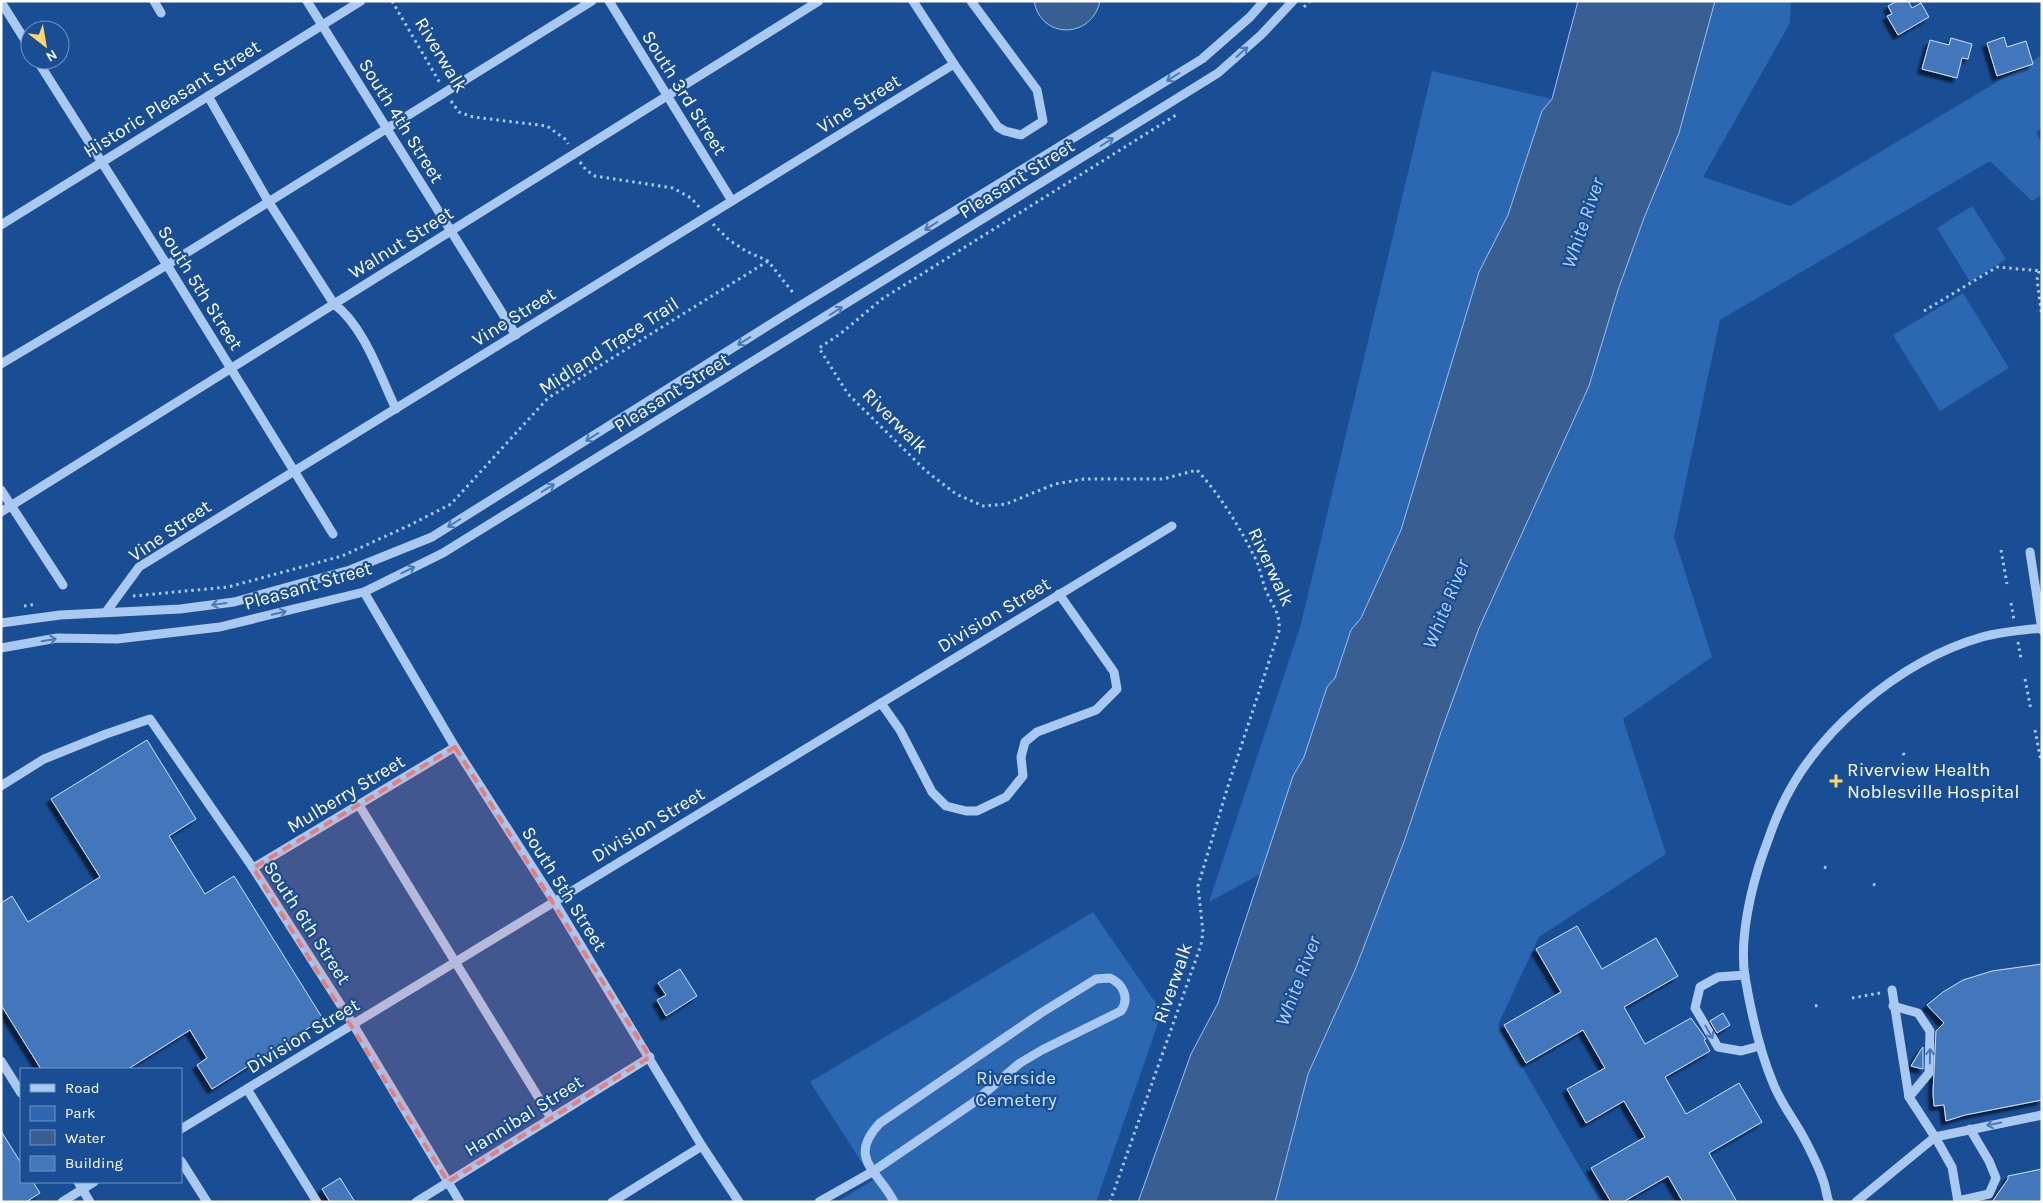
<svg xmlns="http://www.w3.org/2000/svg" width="2043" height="1203" font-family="Karla,sans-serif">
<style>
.green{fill:#2c67b2}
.water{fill:#395e92;stroke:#9dc3f2}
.building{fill:#4277bb;stroke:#d1e3fb;filter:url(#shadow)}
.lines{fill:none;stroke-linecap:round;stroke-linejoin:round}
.path{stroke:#aac9f0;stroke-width:3;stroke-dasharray:2.5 4;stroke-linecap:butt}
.minor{stroke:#aac9f0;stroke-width:9}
.oneway{stroke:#4c78b4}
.marked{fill:#e67e7e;fill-opacity:0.2;stroke:#e67e7e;stroke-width:4;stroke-dasharray:10 6;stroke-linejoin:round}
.poi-dot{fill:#ffd669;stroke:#194d94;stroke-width:2}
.labels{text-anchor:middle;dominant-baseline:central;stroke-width:4.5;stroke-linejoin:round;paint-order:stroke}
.street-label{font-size:19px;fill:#fff;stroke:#194d94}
.poi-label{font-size:19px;fill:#fff;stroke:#194d94;text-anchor:start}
.park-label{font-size:19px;fill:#d1e3fb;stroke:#194d94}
.water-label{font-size:20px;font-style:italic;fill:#b6d3f7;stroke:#194d94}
</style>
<defs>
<filter id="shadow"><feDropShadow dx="-4.5" dy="4.5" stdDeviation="1" flood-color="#0009"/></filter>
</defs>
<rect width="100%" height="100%" fill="#194d94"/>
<g class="green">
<polygon points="1715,1 1791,1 1790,23 1703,177 1790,206 2042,55 2042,129 2036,132 2042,144 2042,195 2032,201 1990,161 1720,320 1674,537 1712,657 1623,719 1666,854 1539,937 1498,1025 1600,1202 1275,1202 1308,1074 1355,970 1405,839 1441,732 1479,628 1589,386 1618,290 1644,218 1679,133"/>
<polygon points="1432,71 1552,99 1542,111 1508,215 1479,272 1401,530 1361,618 1351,630 1335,678 1327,687 1304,757 1293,776 1262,873 1209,902 1301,624"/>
<polygon points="1972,206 2006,259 1970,282 1937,228"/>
<polygon points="1963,293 2009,368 1940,411 1893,335"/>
<polygon points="1093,912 1162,1012 1096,1202 837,1202 873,1180 810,1082"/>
</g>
<g class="water">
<path d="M1034,1H1100C1092,39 1041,40 1034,1Z"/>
<polygon points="1578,1 1715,1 1679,133 1644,218 1618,290 1589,386 1479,628 1441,732 1405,839 1355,970 1308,1074 1275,1202 1138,1202 1191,1054 1218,1003 1293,776 1304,757 1327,687 1335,678 1351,630 1361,618 1401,530 1479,272 1508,215 1542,111 1552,99"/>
</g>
<g class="building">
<polygon points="1897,1 1908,1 1912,8 1921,3 1929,17 1898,35 1887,16 1892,14 1888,6"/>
<polygon points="2004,37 2007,47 2026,41 2033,64 1997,76 1987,43"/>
<polygon points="1951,38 1972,44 1968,59 1962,58 1957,78 1922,69 1930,40 1949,45"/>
<polygon points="147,740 196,819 169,836 205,894 234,876 323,1019 212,1089 197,1065 207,1058 190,1030 128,1069 41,1069 1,1005 1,903 12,896 28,922 100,877 51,799"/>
<polygon points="1577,926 1602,969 1656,938 1678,976 1624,1007 1645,1044 1691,1018 1706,1039 1704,1040 1710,1051 1665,1077 1686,1114 1739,1083 1762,1122 1709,1153 1737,1202 1683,1202 1668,1176 1623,1202 1611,1202 1591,1168 1645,1137 1624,1101 1586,1123 1567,1089 1605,1068 1583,1030 1526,1063 1504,1025 1561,992 1536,949"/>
<polygon points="2042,964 2042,1100 1965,1115 1946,1121 1944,1105 1934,1106 1933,1093 1936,1031 1944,1023 1927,1005 1943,992 1963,980 1992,971"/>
<polygon points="680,969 697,996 666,1016 657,1000 666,995 658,983"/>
<polygon points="1723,1013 1730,1025 1717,1033 1710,1021"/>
<polygon points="1923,1047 1923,1069 1911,1066 1920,1051"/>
<polygon points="1,1131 21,1163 21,1182 33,1182 40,1193 26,1202 1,1202"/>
<polygon points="2042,1169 2042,1202 1992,1202 2008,1179 2008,1176"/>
<polygon points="340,1178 355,1202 330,1202 322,1189"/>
</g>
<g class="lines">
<g class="path">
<polyline points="392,1 440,83"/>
<polyline points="1304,7 1310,1"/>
<polyline points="451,101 459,112 473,117 547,126 565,139 568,144"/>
<polyline points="580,162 586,170 595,176 673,188 691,198 700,208"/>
<polyline points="713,224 729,240 746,251 768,261 794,294"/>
<polyline points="2039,271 2037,280 2042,317"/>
<polyline points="1924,311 1997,267 2042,271"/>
<polyline points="2001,550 2007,584"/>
<polyline points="133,596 228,587 342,556 408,526 451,504 548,398 768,261"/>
<polyline points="2011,603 2014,620"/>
<polyline points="24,606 37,604"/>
<polyline points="2018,642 2021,659"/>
<polyline points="2025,679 2031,710"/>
<polyline points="2035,730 2041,761"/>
<polyline points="1903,753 1905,756"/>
<polyline points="1936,791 1939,795"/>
<polyline points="1824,867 1829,869"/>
<polyline points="1873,884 1877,886"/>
<polyline points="1852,998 1880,993"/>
<polyline points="1815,1006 1819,1005"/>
<path d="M1110,1202L1201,945L1203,932L1198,886L1228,786L1279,631C1281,613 1271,604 1265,588C1261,577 1260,566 1254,556C1239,526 1220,495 1197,470L1163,479H1084L1055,484L1006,504L983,506L956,494L926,471L848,394L819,348L840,334L882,299L1176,115"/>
</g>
<g class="minor">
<polyline points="154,1 161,13"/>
<polyline points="307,1 516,335"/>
<polyline points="609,1 732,201"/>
<polyline points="913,1 954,64 998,127 1005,131 1021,135 1043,121 1037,90 971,1"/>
<polyline points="1,2 30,48"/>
<polyline points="37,60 167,265 333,534"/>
<path d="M208,96L268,201L334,304C364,326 380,376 396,409"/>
<polyline points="1,225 361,1"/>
<polyline points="1,364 167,265 592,1"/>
<polyline points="1,490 63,585"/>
<polyline points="1,512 819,1"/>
<polyline points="2030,552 2042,630"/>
<polyline points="364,592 455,747 554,901 702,1146 739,1202"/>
<polyline points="106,612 139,567 954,64"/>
<polyline points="1,623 60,615 180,609 234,602 350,570 432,537 785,315 1202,59 1250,17 1264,1"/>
<polyline points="1,648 57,638 117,639 220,627 364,592 443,553 1218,73 1261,35 1293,1"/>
<polyline points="881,703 900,730 932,792 946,806 966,811 977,811 1006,797 1023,776 1021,757 1025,742 1037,732 1096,710 1117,689 1114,672 1059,594"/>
<polyline points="1,786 44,759 106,734 150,719 253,868 353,1024 460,1202"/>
<polyline points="359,805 551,1118"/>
<polyline points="253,868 455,747"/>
<polyline points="1745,975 1718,977 1700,987 1695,1008 1718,1047 1741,1051 1760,1046"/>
<polyline points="1892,990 1909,1097 1935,1137 1952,1167 1958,1202"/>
<polyline points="1893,1006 1918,1013 1930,1031 1929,1073 1909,1097"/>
<polyline points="1,1061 21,1093"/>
<polyline points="247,1089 317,1202"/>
<polyline points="181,1129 1172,526"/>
<polyline points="181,1161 207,1202"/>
<polyline points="78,1182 90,1202"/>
<polyline points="1958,1201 1989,1194 1996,1178 1989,1161 1970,1129"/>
<polyline points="62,1202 94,1182"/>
<polyline points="416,1202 650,1057"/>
<polyline points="612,1202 702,1146"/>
<path d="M819,1202L872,1172L973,1103L1020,1063L1042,1050L1121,1011C1130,998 1123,984 1110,978L1096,979L1041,1013L880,1123C846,1159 879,1171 894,1202"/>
<path d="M1829,1202C1826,1195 1826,1187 1823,1180C1819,1167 1812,1154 1806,1142C1796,1122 1781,1104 1773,1083C1759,1050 1751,1012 1745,977C1739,939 1751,887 1764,851C1769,838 1773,825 1779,812C1813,733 1899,661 1982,637C2001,632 2022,630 2042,628"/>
<polyline points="1856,1202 1935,1137 2042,1115"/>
</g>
</g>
<defs><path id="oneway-shaft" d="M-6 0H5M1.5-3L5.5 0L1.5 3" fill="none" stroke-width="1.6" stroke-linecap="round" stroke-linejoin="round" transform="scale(1.25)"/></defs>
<g class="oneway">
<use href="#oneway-shaft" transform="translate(1242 52) rotate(-42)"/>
<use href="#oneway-shaft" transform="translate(1173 77) rotate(148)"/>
<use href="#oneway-shaft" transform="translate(1107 142) rotate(-32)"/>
<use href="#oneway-shaft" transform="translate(931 226) rotate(148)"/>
<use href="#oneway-shaft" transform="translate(836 311) rotate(-32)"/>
<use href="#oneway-shaft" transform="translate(744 341) rotate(148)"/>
<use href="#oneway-shaft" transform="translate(592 437) rotate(148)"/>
<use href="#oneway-shaft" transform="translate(548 488) rotate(-32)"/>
<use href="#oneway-shaft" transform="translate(454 523) rotate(148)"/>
<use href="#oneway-shaft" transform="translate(408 570) rotate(-26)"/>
<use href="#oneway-shaft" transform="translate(219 604) rotate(172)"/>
<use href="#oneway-shaft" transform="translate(279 613) rotate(-14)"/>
<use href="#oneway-shaft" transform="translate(49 640) rotate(-10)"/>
<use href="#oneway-shaft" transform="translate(1709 1032) rotate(60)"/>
<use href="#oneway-shaft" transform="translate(1930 1056) rotate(-89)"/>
<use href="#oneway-shaft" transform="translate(1994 1124) rotate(168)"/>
</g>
<path class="marked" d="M455,747L650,1057L448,1182L253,868Z"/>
<path class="poi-dot" d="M1833.5 773.5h5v5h5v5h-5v5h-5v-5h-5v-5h5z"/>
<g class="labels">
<g class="street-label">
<text transform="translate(441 55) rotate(59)">Riverwalk</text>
<text transform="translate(684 93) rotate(58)">South 3rd Street</text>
<text transform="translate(172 99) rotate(-32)">Historic Pleasant Street</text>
<text transform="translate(859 104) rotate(-32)">Vine Street</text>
<text transform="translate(401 121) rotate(58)">South 4th Street</text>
<text transform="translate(1017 179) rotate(-32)">Pleasant Street</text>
<text transform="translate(401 243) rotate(-32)">Walnut Street</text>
<text transform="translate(200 288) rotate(58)">South 5th Street</text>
<text transform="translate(514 317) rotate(-32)">Vine Street</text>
<text transform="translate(609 346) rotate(-33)">Midland Trace Trail</text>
<text transform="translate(672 393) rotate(-32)">Pleasant Street</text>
<text transform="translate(895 421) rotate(45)">Riverwalk</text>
<text transform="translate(170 531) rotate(-34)">Vine Street</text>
<text transform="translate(1271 567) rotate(65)">Riverwalk</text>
<text transform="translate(308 586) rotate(-16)">Pleasant Street</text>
<text transform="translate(994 615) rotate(-31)">Division Street</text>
<text transform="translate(346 794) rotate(-31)">Mulberry Street</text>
<text transform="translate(648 825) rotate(-31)">Division Street</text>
<text transform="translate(564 889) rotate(58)">South 5th Street</text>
<text transform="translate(307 923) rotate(57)">South 6th Street</text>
<text transform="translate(1173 983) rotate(-71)">Riverwalk</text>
<text transform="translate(303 1036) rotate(-31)">Division Street</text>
<text transform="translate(524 1116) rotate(-32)">Hannibal Street</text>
</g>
<g class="poi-label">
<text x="1847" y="770">Riverview Health<tspan x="1847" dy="22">Noblesville Hospital</tspan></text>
</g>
<g class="park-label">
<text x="1016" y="1078">Riverside<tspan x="1016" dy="22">Cemetery</tspan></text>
</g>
<g class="water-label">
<text transform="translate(1583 223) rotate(-71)">White River</text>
<text transform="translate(1446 604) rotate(-68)">White River</text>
<text transform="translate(1298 981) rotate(-69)">White River</text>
</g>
</g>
<rect width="2043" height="1203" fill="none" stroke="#ffffff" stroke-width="5"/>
<rect x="20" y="1068" width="162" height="115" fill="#194d94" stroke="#7594bf"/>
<rect x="30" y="1084" width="25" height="8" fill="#aac9f0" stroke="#7594bf"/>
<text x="65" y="1093" font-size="15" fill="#ffffff">Road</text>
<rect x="30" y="1106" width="25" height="15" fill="#2c67b2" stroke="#7594bf"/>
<text x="65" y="1118" font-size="15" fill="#ffffff">Park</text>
<rect x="30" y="1130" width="25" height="15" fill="#395e92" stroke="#7594bf"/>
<text x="65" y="1143" font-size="15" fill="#ffffff">Water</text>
<rect x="30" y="1156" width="25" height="15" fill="#4277bb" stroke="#7594bf"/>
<text x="65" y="1168" font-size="15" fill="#ffffff">Building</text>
<g transform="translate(45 45) rotate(149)"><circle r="24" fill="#194d94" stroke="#7594bf"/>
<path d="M0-4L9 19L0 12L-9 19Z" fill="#ffd669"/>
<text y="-8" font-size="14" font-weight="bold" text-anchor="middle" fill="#ffffff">N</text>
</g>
</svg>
